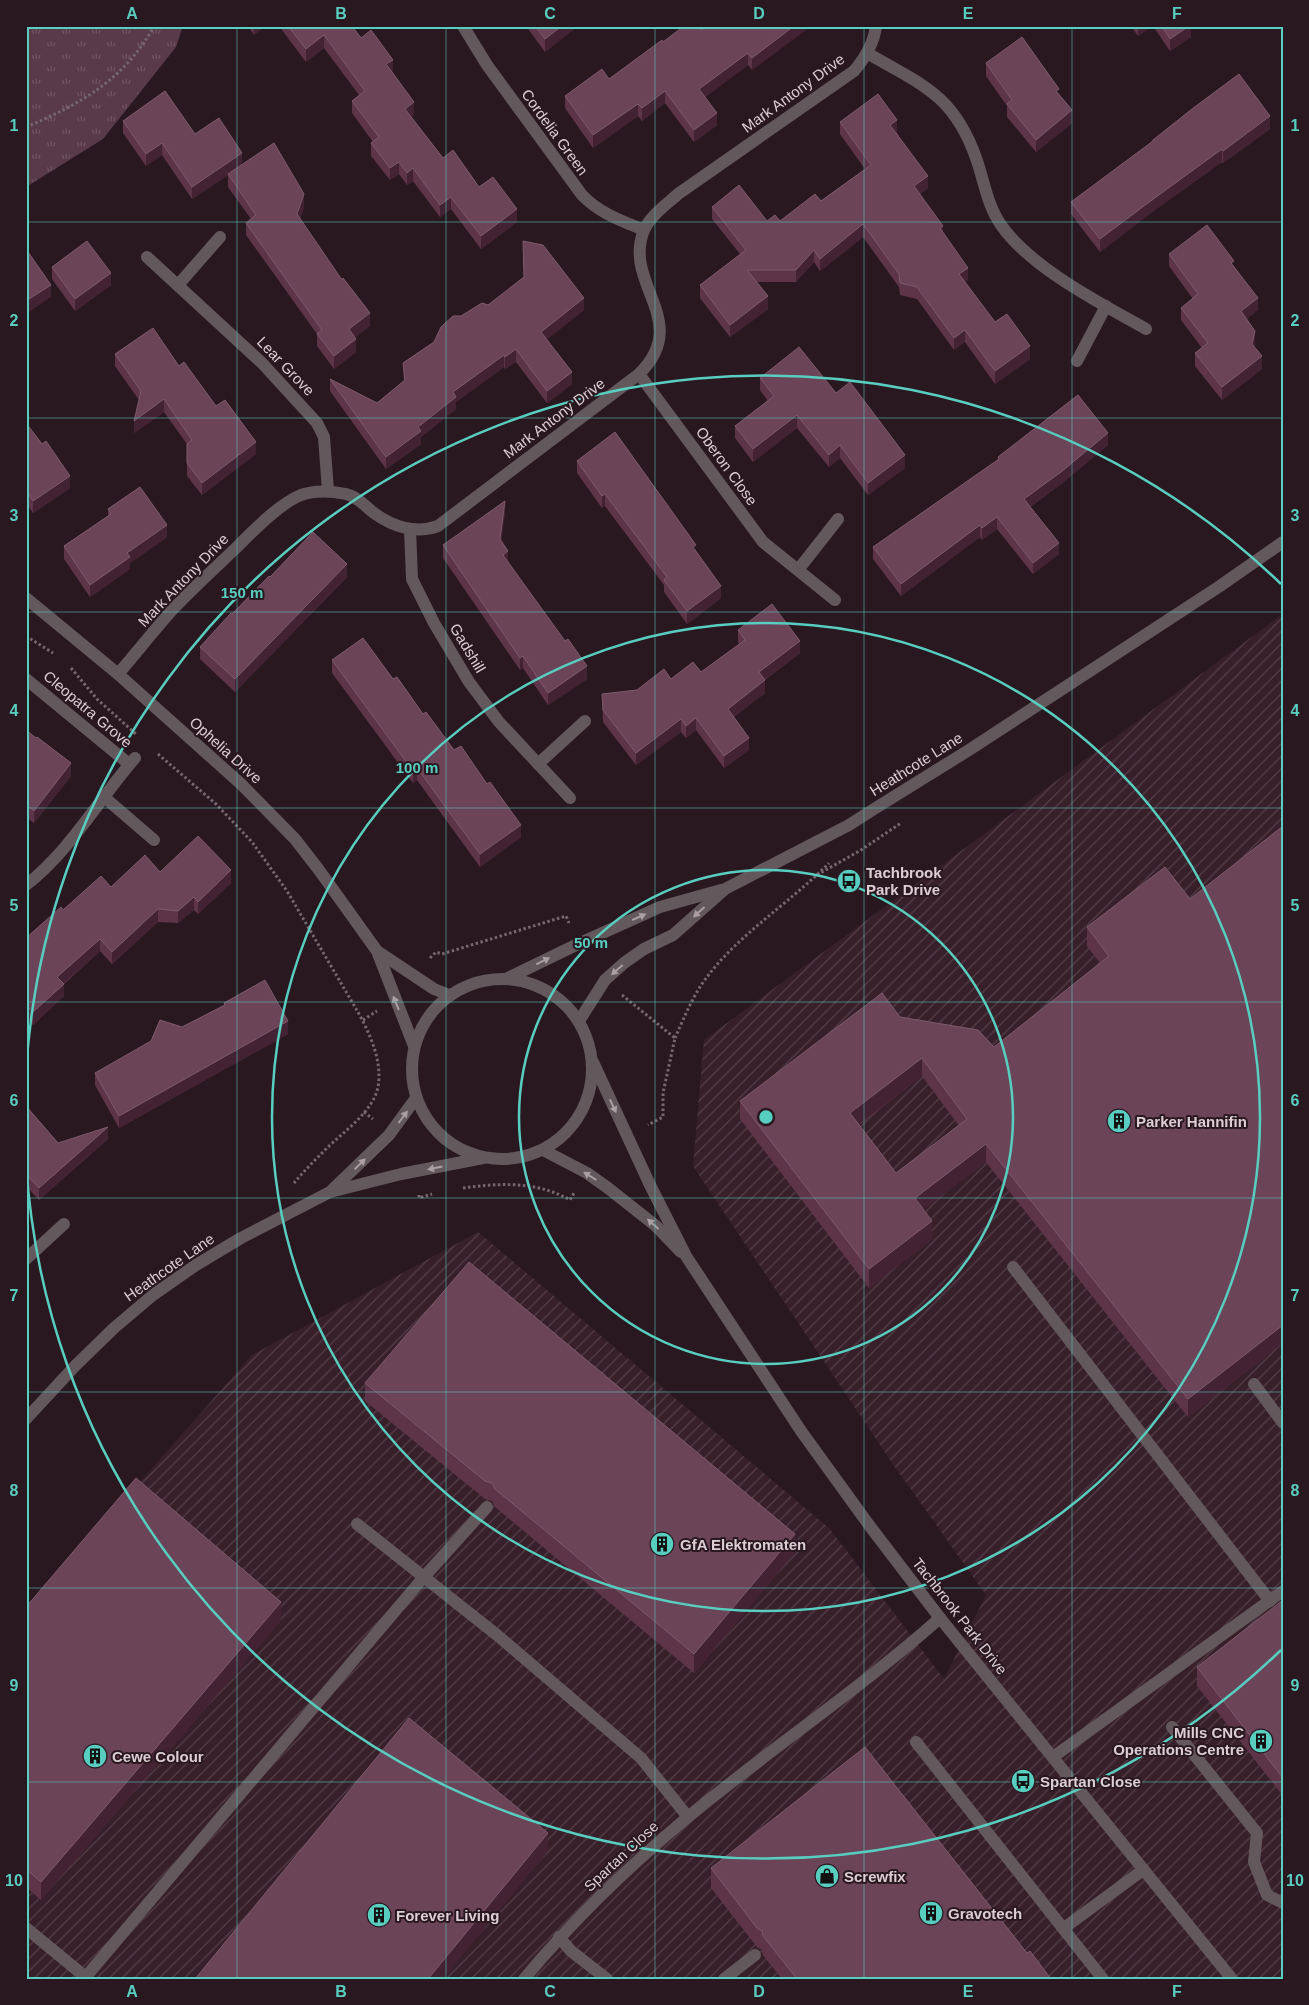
<svg xmlns="http://www.w3.org/2000/svg" width="1309" height="2005" font-family="Helvetica,sans-serif">
<style>
.industrial{fill:url(#industrial-furrows)}
.park{fill:url(#park-tufts)}
.lines{fill:none;stroke-linecap:round;stroke-linejoin:round}
.path{stroke:#76666d;stroke-width:3;stroke-dasharray:2.5 2.5;stroke-linecap:butt}
.service{stroke:#63595d;stroke-width:12}
.minor{stroke:#63595d;stroke-width:12}
.tertiary{stroke:#63595d;stroke-width:12}
.wall{fill:#5e3449;fill-rule:evenodd}
.shaded-wall{fill:#432233}
.building{fill:#6b4458;stroke:#7d5a6c;fill-rule:evenodd}
.oneway{fill:#ac9fa4}
.grid{fill:none;stroke:#58cec0;stroke-width:1;stroke-opacity:0.55}
.ring{fill:none;stroke:#58cec0;stroke-width:2.5}
.labels{text-anchor:middle;dominant-baseline:central;stroke-width:4;stroke-linejoin:round;paint-order:stroke}
.street-label{font-size:15px;fill:#dcced4;stroke:#2a1821}
.poi-label{font-size:15px;font-weight:bold;fill:#dcced4;stroke:#2a1821;text-anchor:start}
.centre{fill:#58cec0;stroke:#2a1821;stroke-width:2.5}
.ring-label{font-size:15px;text-anchor:middle;font-weight:bold;fill:#58cec0;stroke:#2a1821;stroke-width:4;stroke-linejoin:round;paint-order:stroke}
.neatline{fill:none;stroke:#58cec0;stroke-width:2}
.grid-label{font-size:16px;text-anchor:middle;font-weight:bold;fill:#58cec0}
</style>
<defs>
<pattern id="industrial-furrows" width="10" height="10" patternUnits="userSpaceOnUse" patternTransform="scale(1.25)"><rect width="10" height="10" fill="#38202b"/><path d="M-1 1l2-2M0 10L10 0M9 11l2-2" fill="none" stroke="#543f49"/></pattern>
<pattern id="park-tufts" width="24" height="20" patternUnits="userSpaceOnUse" patternTransform="scale(1.25)"><rect width="24" height="20" fill="#593a49"/><path d="M3 7l-1-3M5 7V3M7 7l1-3M15 17l-1-3M17 17v-4M19 17l1-3" fill="none" stroke="#705562"/></pattern>
</defs>
<rect width="100%" height="100%" fill="#2a1821"/>
<polygon class="industrial" points="1283,614 1283,1979 26,1979 26,1611 252,1355 478,1232 830,1529 944,1679 986,1595 890,1460 693,1166 704,1040"/>
<polygon class="park" points="26,26 183,26 176,47 103,139 26,187"/>
<g class="lines">
<g class="path">
<polyline points="1283,26 1283,27"/>
<path d="M26,127C81,104 125,79 154,26"/>
<polyline points="26,636 53,653"/>
<polyline points="71,668 97,699 137,735"/>
<path d="M158,754L216,804L252,842L287,891L355,1007C368,1029 383,1060 378,1087C373,1112 343,1132 326,1149C315,1160 304,1171 294,1183"/>
<polyline points="817,875 861,850 901,823"/>
<polyline points="430,958 436,952 442,954 566,916 569,923"/>
<polyline points="622,995 675,1038 663,1093 663,1117 648,1125"/>
<polyline points="363,1020 377,1011"/>
<path d="M675,1038C684,1018 693,995 707,977C739,934 791,902 829,863"/>
<polyline points="364,1112 373,1119"/>
<path d="M463,1188C500,1183 537,1181 570,1200L574,1193"/>
<polyline points="419,1195 419,1198 432,1194"/>
</g>
<g class="service">
<polyline points="26,679 129,764"/>
<polyline points="1013,1267 1270,1601"/>
<polyline points="1254,1384 1283,1423"/>
<polyline points="357,1524 497,1635 641,1758 688,1817"/>
<polyline points="1172,1727 1257,1833 1254,1862 1267,1895 1283,1903"/>
<polyline points="916,1742 1103,1979"/>
<polyline points="1053,1757 1283,1591"/>
<polyline points="26,1928 88,1979"/>
<polyline points="1064,1928 1143,1870"/>
<polyline points="559,1937 571,1951 607,1979"/>
<polyline points="84,1979 423,1578 487,1507"/>
<polyline points="724,1979 755,1955"/>
</g>
<g class="minor">
<path d="M463,26L487,65L582,195C599,213 622,221 644,230"/>
<path d="M867,53C921,84 954,95 976,158C984,180 987,205 1001,225C1031,268 1100,303 1146,329"/>
<polyline points="147,257 262,363 317,423 324,437 328,491"/>
<polyline points="178,285 220,237"/>
<polyline points="1077,361 1106,306"/>
<polyline points="639,374 763,542 835,600"/>
<polyline points="410,529 412,579 434,623 469,682 499,722 570,798"/>
<polyline points="798,570 838,519"/>
<polyline points="26,598 118,674 241,784 295,839 319,870 377,951 414,1046"/>
<path d="M118,674C137,652 155,629 174,608C194,587 216,567 237,547C254,530 279,504 301,495C315,490 332,491 346,494C358,497 365,506 374,513C393,527 416,534 438,526L639,374C693,321 622,284 644,230C651,215 666,205 678,194L854,71C865,58 874,43 876,26"/>
<polyline points="538,764 585,721"/>
<polyline points="104,797 154,840"/>
<path d="M26,885C70,851 99,799 135,758"/>
<polyline points="377,951 434,989 449,995"/>
<polyline points="26,1259 64,1224"/>
<path d="M524,1979C573,1920 629,1866 688,1817C770,1749 860,1689 940,1618"/>
</g>
<g class="tertiary">
<polyline points="508,978 578,944 660,907 721,890"/>
<circle cx="502" cy="1069" r="90"/>
<polyline points="579,1021 605,980 624,963 644,949 673,935 725,889 849,825 874,809 969,750 1220,586 1283,542"/>
<polyline points="593,1062 650,1185 686,1256 801,1431 869,1525 940,1618 1232,1979"/>
<polyline points="543,1150 587,1173 608,1188 656,1226 681,1252"/>
<polyline points="332,1190 389,1135 416,1098"/>
<polyline points="26,1419 75,1366 114,1328 153,1295 196,1265 241,1238 330,1192 401,1174 483,1158"/>
</g>
</g>
<g class="wall">
<polygon points="248,26 265,26 254,35"/>
<polygon points="279,26 352,26 361,38 393,72 414,114 411,117 443,158 479,187 517,222 481,249 451,209 440,217 413,181 407,185 399,174 390,180 371,156 371,143 373,142 352,113 352,101 359,95 324,48 306,62"/>
<polygon points="526,26 578,26 545,52"/>
<polygon points="811,26 752,70 748,65 705,97 717,125 694,142 665,103 642,121 638,116 593,148 565,108 565,96 609,79 663,42 701,30"/>
<polygon points="1131,26 1152,26 1138,36"/>
<polygon points="1153,26 1191,26 1191,37 1170,51"/>
<polygon points="986,63 1059,94 1072,123 1036,152 1007,117 1007,106 986,76"/>
<polygon points="123,121 242,165 304,207 300,219 370,326 354,337 356,352 334,369 317,346 317,334 246,235 246,223 251,219 228,187 228,175 192,199 162,155 146,166 123,133"/>
<polygon points="840,122 897,133 928,188 920,194 943,234 968,280 965,282 995,322 1030,359 995,384 965,342 954,350 917,299 900,295 899,287 863,237 820,271 814,262 796,282 757,282 768,309 730,337 700,298 700,285 740,254 712,219 712,207 767,221 780,221 821,201 865,169 840,134"/>
<polygon points="1270,129 1223,163 1222,162 1152,212 1100,252 1071,214 1071,202 1153,142 1153,140"/>
<polygon points="1169,254 1234,266 1258,310 1246,319 1255,344 1254,347 1262,369 1222,400 1195,366 1195,353 1202,348 1181,320 1181,308 1193,299 1169,266"/>
<polygon points="52,267 111,285 75,311 52,279"/>
<polygon points="488,305 584,310 547,339 572,384 547,403 516,362 505,369 504,367 456,402 456,409 421,437 421,444 386,469 330,391 330,379 377,403 404,381 403,363 434,342 461,316"/>
<polygon points="115,354 179,366 216,406 256,454 202,495 187,476 187,444 164,412 134,433 139,400 115,366"/>
<polygon points="760,378 836,393 905,468 868,495 840,458 829,467 797,428 753,462 735,438 735,426 768,401 760,390"/>
<polygon points="26,423 70,488 33,513 26,503"/>
<polygon points="1108,445 1061,484 1030,507 1059,554 1033,574 997,529 982,540 980,537 901,596 873,559 873,547 998,460 998,457"/>
<polygon points="577,461 696,551 721,598 687,624 664,592 664,585 605,506 602,508 577,473"/>
<polygon points="108,509 167,537 130,563 130,569 90,597 64,559 64,546 108,516"/>
<polygon points="505,513 501,541 508,563 587,679 548,705 523,668 520,670 443,558 443,545"/>
<polygon points="270,577 347,577 235,692 200,659 200,647 232,614"/>
<polygon points="738,630 800,653 765,680 765,693 733,717 749,750 724,768 696,730 686,738 681,732 636,765 603,722 602,694 637,690 671,679 701,672 739,644 738,642"/>
<polygon points="332,660 393,679 454,750 521,837 480,867 417,780 413,783 332,673"/>
<polygon points="26,730 71,776 34,823 26,817"/>
<path d="M1283,826V1343L1188,1417L986,1162L923,1209L932,1239L869,1288L740,1119V1101L900,1017L994,1047L1100,963L1087,946V927L1190,899ZM922,1076L959,1126L896,1173L859,1125Z"/>
<polygon points="231,883 198,914 194,910 178,923 158,922 112,964 100,951 64,984 64,996 33,1025 26,1017 26,938 63,910 111,887"/>
<polygon points="224,1003 288,1034 119,1128 95,1085 95,1073 224,1005"/>
<polygon points="26,1089 26,1106 58,1143 108,1139 39,1200 26,1186"/>
<polygon points="365,1383 795,1552 694,1673 495,1507 492,1501 485,1499 365,1401"/>
<polygon points="1283,1600 1283,1796 1197,1686 1197,1667"/>
<polygon points="26,1607 281,1620 41,1900 26,1887"/>
<polygon points="711,1868 1027,1953 1051,1979 782,1979 763,1955 762,1950 757,1947 711,1888"/>
</g>
<g class="shaded-wall">
<polygon points="254,26 265,26 254,35"/>
<polygon points="562,26 578,26 545,52 545,39"/>
<polygon points="794,26 811,26 752,70 752,58"/>
<polygon points="1138,26 1152,26 1138,36"/>
<polygon points="1189,26 1191,26 1191,37 1170,51 1170,39"/>
<polygon points="324,35 324,48 306,62 306,49"/>
<polygon points="748,53 748,65 699,102 699,89"/>
<polygon points="393,60 393,72 386,77 386,64"/>
<polygon points="665,91 665,103 642,121 642,108"/>
<polygon points="414,102 414,114 405,121 405,109"/>
<polygon points="638,104 638,116 593,148 593,135"/>
<polygon points="1072,110 1072,123 1036,152 1036,140"/>
<polygon points="717,113 717,125 694,142 694,130"/>
<polygon points="1270,116 1270,129 1223,163 1223,151"/>
<polygon points="897,120 897,133 890,137 890,125"/>
<polygon points="162,143 162,155 146,166 146,154"/>
<polygon points="1222,149 1222,162 1152,212 1100,252 1100,239 1152,200"/>
<polygon points="242,153 242,166 192,199 192,187"/>
<polygon points="399,162 399,174 390,180 390,168"/>
<polygon points="413,168 413,181 407,185 407,173"/>
<polygon points="928,176 928,188 914,198 914,186"/>
<polygon points="304,194 304,207 297,227 297,214"/>
<polygon points="451,197 451,209 440,217 440,205"/>
<polygon points="517,209 517,222 481,249 481,236"/>
<polygon points="863,224 863,237 820,271 820,259"/>
<polygon points="943,226 943,238 940,228"/>
<polygon points="814,250 814,262 796,282 796,270"/>
<polygon points="968,268 968,280 959,286 959,274"/>
<polygon points="111,273 111,285 75,311 75,299"/>
<polygon points="51,285 51,297 26,314 26,301"/>
<polygon points="768,296 768,309 730,337 730,325"/>
<polygon points="584,298 584,310 541,344 541,332"/>
<polygon points="1258,298 1258,310 1241,324 1241,311"/>
<polygon points="370,313 370,326 349,342 349,329"/>
<polygon points="965,330 965,342 954,350 954,338"/>
<polygon points="1255,331 1255,344 1252,356 1252,344"/>
<polygon points="356,339 356,352 334,369 334,356"/>
<polygon points="1030,346 1030,359 995,384 995,371"/>
<polygon points="516,349 516,362 505,369 505,357"/>
<polygon points="504,355 504,367 456,402 456,409 421,437 421,444 386,469 386,457 453,392"/>
<polygon points="1262,356 1262,369 1222,400 1222,387"/>
<polygon points="572,372 572,384 547,403 547,391"/>
<polygon points="164,399 164,412 134,433 134,421"/>
<polygon points="797,415 797,428 753,462 753,449"/>
<polygon points="1108,433 1108,445 1061,484 1024,511 1024,499"/>
<polygon points="256,442 256,454 202,495 202,483"/>
<polygon points="840,445 840,458 829,467 829,455"/>
<polygon points="905,455 905,468 868,495 868,483"/>
<polygon points="70,476 70,488 33,513 33,501"/>
<polygon points="605,494 605,506 602,508 602,496"/>
<polygon points="505,501 505,513 500,552 500,539"/>
<polygon points="997,517 997,529 982,540 982,528"/>
<polygon points="167,525 167,537 130,563 130,569 90,597 90,585 127,553"/>
<polygon points="980,525 980,537 901,596 901,584"/>
<polygon points="1059,543 1059,554 1033,574 1033,563"/>
<polygon points="508,551 508,563 503,555"/>
<polygon points="347,564 347,577 235,692 235,679"/>
<polygon points="721,586 721,598 687,624 687,611"/>
<polygon points="800,641 800,653 759,684 759,672"/>
<polygon points="523,656 523,668 520,670 520,658"/>
<polygon points="587,666 587,679 548,705 548,693"/>
<polygon points="765,680 765,693 728,722 728,709"/>
<polygon points="696,718 696,730 686,738 686,726"/>
<polygon points="681,719 681,732 636,765 636,753"/>
<polygon points="749,738 749,750 724,768 724,756"/>
<polygon points="71,763 71,776 34,823 34,811"/>
<polygon points="417,768 417,780 413,783 413,771"/>
<polygon points="521,825 521,837 480,867 480,854"/>
<polygon points="231,870 231,883 198,914 198,902"/>
<polygon points="194,897 194,910 178,923 178,911"/>
<polygon points="158,909 158,922 112,964 112,952"/>
<polygon points="100,939 100,951 57,989 57,977"/>
<polygon points="64,984 64,996 33,1025 33,1012"/>
<polygon points="288,1021 288,1034 119,1128 119,1116"/>
<polygon points="922,1058 922,1076 850,1131 850,1113"/>
<polygon points="108,1127 108,1139 39,1200 39,1188"/>
<polygon points="986,1144 986,1162 915,1216 915,1198"/>
<polygon points="932,1221 932,1239 869,1288 869,1269"/>
<polygon points="1283,1325 1283,1343 1188,1417 1188,1399"/>
<polygon points="795,1534 795,1552 694,1673 694,1654"/>
<polygon points="281,1602 281,1620 41,1900 41,1882"/>
<polygon points="548,1833 548,1851 443,1979 428,1979"/>
</g>
<g class="building">
<polygon points="288,26 352,26 361,38 371,30 393,60 386,64 414,102 405,109 443,158 453,150 479,187 493,177 517,209 481,236 451,197 440,205 413,168 407,173 399,162 390,168 371,143 379,137 352,101 365,91 324,35 306,49"/>
<polygon points="535,26 562,26 545,39"/>
<polygon points="684,26 699,26 701,30 706,26 716,26 718,29 721,26 794,26 752,58 748,53 699,89 717,113 694,130 665,91 642,108 638,104 593,135 565,96 602,69 609,79 662,40 663,42"/>
<polygon points="1162,26 1189,26 1170,39"/>
<polygon points="1022,37 1059,89 1056,91 1072,110 1036,140 1007,104 1012,100 986,63"/>
<polygon points="1239,74 1270,116 1223,151 1222,149 1152,200 1100,239 1071,202 1153,141 1153,140 1192,109"/>
<polygon points="165,91 195,134 219,118 242,153 192,187 162,143 146,154 123,121"/>
<polygon points="878,94 897,120 890,125 928,176 914,186 943,226 940,228 968,268 959,274 995,322 1007,314 1030,346 995,371 965,330 954,338 917,287 900,283 899,274 863,224 820,259 814,250 796,270 747,270 768,296 730,325 700,285 746,250 712,207 739,185 767,221 775,215 780,221 815,194 821,201 871,165 840,122"/>
<polygon points="274,143 304,194 297,214 342,280 343,278 370,313 349,329 356,339 334,356 317,334 322,330 246,223 256,215 228,174"/>
<polygon points="1207,225 1234,261 1231,263 1258,298 1241,311 1255,331 1252,344 1262,356 1222,387 1195,353 1208,343 1181,308 1198,294 1169,254"/>
<polygon points="87,241 111,273 75,299 52,267"/>
<polygon points="523,241 543,245 584,298 541,332 572,372 547,391 516,349 505,357 504,355 453,392 456,397 418,427 421,431 386,457 330,379 377,403 405,380 403,363 434,342 441,327 453,316 461,316 482,303 488,305 524,277"/>
<polygon points="26,249 51,285 26,301"/>
<polygon points="153,328 179,366 184,362 216,406 225,400 256,442 202,483 187,463 187,444 192,440 164,399 134,421 141,391 115,354"/>
<polygon points="799,347 836,393 850,382 905,455 868,483 840,445 829,455 797,415 753,449 735,426 774,396 760,378"/>
<polygon points="1078,395 1108,433 1061,472 1024,499 1059,543 1033,563 997,517 982,528 980,525 901,584 873,547 999,459 998,457"/>
<polygon points="26,423 42,444 46,441 70,476 33,501 26,490"/>
<polygon points="615,432 696,545 693,547 721,586 687,611 664,580 667,577 605,494 602,496 577,461"/>
<polygon points="140,487 167,525 127,553 130,557 90,585 64,546 111,514 108,509"/>
<polygon points="505,501 500,539 508,551 503,555 565,641 568,639 587,666 548,693 523,656 520,658 443,545"/>
<polygon points="313,532 347,564 235,679 200,647 231,613 232,614 269,576 270,577"/>
<polygon points="772,604 800,641 759,672 765,680 728,709 749,738 724,756 696,718 686,726 681,719 636,753 603,710 602,694 637,690 664,669 671,679 693,662 701,672 745,640 738,630"/>
<polygon points="363,638 393,679 397,677 423,714 426,712 454,750 461,746 487,784 490,782 521,825 480,854 417,768 413,771 332,660"/>
<polygon points="26,730 36,738 37,737 71,763 34,811 26,804"/>
<path d="M1283,826V1325L1188,1399L986,1144L915,1198L932,1221L869,1269L740,1101L882,993L900,1017L978,1030L994,1047L1109,956L1087,927L1165,867L1190,899ZM922,1058L967,1119L896,1173L850,1113Z"/>
<polygon points="198,836 231,870 198,902 194,897 178,911 158,909 112,952 100,939 57,977 64,984 33,1012 26,1005 26,938 61,907 63,910 101,876 111,887 145,855 160,872"/>
<polygon points="265,980 288,1021 119,1116 95,1073 151,1041 160,1020 182,1027 225,1005 224,1003"/>
<polygon points="26,1106 58,1143 108,1127 39,1188 26,1174"/>
<polygon points="469,1262 795,1534 694,1654 495,1489 492,1483 485,1481 365,1383"/>
<polygon points="136,1478 281,1602 41,1882 26,1869 26,1607"/>
<polygon points="1283,1600 1283,1778 1197,1667"/>
<polygon points="409,1718 548,1833 428,1979 195,1979"/>
<polygon points="865,1747 1027,1953 1030,1951 1051,1979 797,1979 763,1936 762,1931 757,1928 711,1868"/>
</g>
<defs><path id="oneway-solid" d="M-6-.8H1V-3.2L6.5 0L1 3.2V.8H-6Z" transform="scale(1.25)"/></defs>
<g class="oneway">
<use href="#oneway-solid" transform="translate(699 912) rotate(138)"/>
<use href="#oneway-solid" transform="translate(639 917) rotate(-24)"/>
<use href="#oneway-solid" transform="translate(543 961) rotate(-26)"/>
<use href="#oneway-solid" transform="translate(617 970) rotate(139)"/>
<use href="#oneway-solid" transform="translate(396 1003) rotate(-112)"/>
<use href="#oneway-solid" transform="translate(613 1106) rotate(65)"/>
<use href="#oneway-solid" transform="translate(403 1117) rotate(-53)"/>
<use href="#oneway-solid" transform="translate(360 1164) rotate(-44)"/>
<use href="#oneway-solid" transform="translate(435 1168) rotate(168)"/>
<use href="#oneway-solid" transform="translate(590 1176) rotate(-148)"/>
<use href="#oneway-solid" transform="translate(653 1224) rotate(-138)"/>
</g>
<path class="grid" d="M237,26V1979M446,26V1979M655,26V1979M864,26V1979M1072,26V1979M26,222H1283M26,418H1283M26,612H1283M26,808H1283M26,1002H1283M26,1198H1283M26,1392H1283M26,1588H1283M26,1782H1283"/>
<g class="ring">
<circle cx="766" cy="1117" r="247"/>
<circle cx="766" cy="1117" r="494"/>
<path d="M1281 1650A741 741 0 0 1 26 1162M26 1072A741 741 0 0 1 1281 584"/>
</g>
<defs>
<g id="bus-disc" transform="scale(1.25)"><circle r="9.5" fill="#58cec0" stroke="#2a1821"/><path d="M-5-6H5V4H4V6H2V4H-2V6H-4V4H-5ZM-3.5-4V0h7V-4ZM-3.5 1.2v1.5H-2V1.2ZM2 1.2v1.5H3.5V1.2Z" fill="#111"/></g>
<g id="building-disc" transform="scale(1.25)"><circle r="9.5" fill="#58cec0" stroke="#2a1821"/><path d="M-4-6H4V6H1V3H-1V6H-4ZM-2.5-4.3h1.7v1.8h-1.7ZM.8-4.3h1.7v1.8H.8ZM-2.5-1h1.7V.8h-1.7ZM.8-1h1.7V.8H.8Z" fill="#111"/></g>
<g id="shop-disc" transform="scale(1.25)"><circle r="9.5" fill="#58cec0" stroke="#2a1821"/><path d="M-5-2.5h2.3a2.7 3.5 0 0 1 5.4 0H5L5.5 6h-11ZM-1.5-2.5h3a1.5 2.3 0 0 0-3 0Z" fill="#111"/></g>
</defs>
<g fill-rule="evenodd">
<use href="#bus-disc" x="849" y="881"/>
<use href="#building-disc" x="1119" y="1121"/>
<use href="#building-disc" x="662" y="1544"/>
<use href="#building-disc" x="1261" y="1741"/>
<use href="#building-disc" x="95" y="1756"/>
<use href="#bus-disc" x="1023" y="1781"/>
<use href="#shop-disc" x="827" y="1876"/>
<use href="#building-disc" x="931" y="1913"/>
<use href="#building-disc" x="379" y="1915"/>
</g>
<g class="labels">
<g class="street-label">
<text transform="translate(793 93) rotate(-36)">Mark Antony Drive</text>
<text transform="translate(555 132) rotate(54)">Cordelia Green</text>
<text transform="translate(286 366) rotate(46)">Lear Grove</text>
<text transform="translate(554 418) rotate(-37)">Mark Antony Drive</text>
<text transform="translate(727 466) rotate(54)">Oberon Close</text>
<text transform="translate(183 580) rotate(-46)">Mark Antony Drive</text>
<text transform="translate(468 648) rotate(59)">Gadshill</text>
<text transform="translate(88 709) rotate(40)">Cleopatra Grove</text>
<text transform="translate(226 750) rotate(42)">Ophelia Drive</text>
<text transform="translate(916 764) rotate(-32)">Heathcote Lane</text>
<text transform="translate(169 1267) rotate(-35)">Heathcote Lane</text>
<text transform="translate(960 1616) rotate(52)">Tachbrook Park Drive</text>
<text transform="translate(621 1856) rotate(-43)">Spartan Close</text>
</g>
<g class="poi-label">
<text x="866" y="872">Tachbrook<tspan x="866" dy="17">Park Drive</tspan></text>
<text x="1136" y="1121">Parker Hannifin</text>
<text x="680" y="1544">GfA Elektromaten</text>
<text x="1244" y="1732" text-anchor="end">Mills CNC<tspan x="1244" dy="17">Operations Centre</tspan></text>
<text x="112" y="1756">Cewe Colour</text>
<text x="1040" y="1781">Spartan Close</text>
<text x="844" y="1876">Screwfix</text>
<text x="948" y="1913">Gravotech</text>
<text x="396" y="1915">Forever Living</text>
</g>
</g>
<circle cx="766" cy="1117" r="8" class="centre"/>
<g class="ring-label">
<text x="242" y="598">150 m</text>
<text x="417" y="773">100 m</text>
<text x="591" y="948">50 m</text>
</g>
<rect width="1309" height="2005" fill="none" stroke="#2a1821" stroke-width="55"/>
<rect x="28" y="28" width="1254" height="1950" class="neatline"/>
<g class="grid-label">
<text x="132" y="19">A</text>
<text x="341" y="19">B</text>
<text x="550" y="19">C</text>
<text x="759" y="19">D</text>
<text x="968" y="19">E</text>
<text x="1177" y="19">F</text>
<text x="14" y="131">1</text>
<text x="1295" y="131">1</text>
<text x="14" y="326">2</text>
<text x="1295" y="326">2</text>
<text x="14" y="521">3</text>
<text x="1295" y="521">3</text>
<text x="14" y="716">4</text>
<text x="1295" y="716">4</text>
<text x="14" y="911">5</text>
<text x="1295" y="911">5</text>
<text x="14" y="1106">6</text>
<text x="1295" y="1106">6</text>
<text x="14" y="1301">7</text>
<text x="1295" y="1301">7</text>
<text x="14" y="1496">8</text>
<text x="1295" y="1496">8</text>
<text x="14" y="1691">9</text>
<text x="1295" y="1691">9</text>
<text x="14" y="1886">10</text>
<text x="1295" y="1886">10</text>
<text x="132" y="1997">A</text>
<text x="341" y="1997">B</text>
<text x="550" y="1997">C</text>
<text x="759" y="1997">D</text>
<text x="968" y="1997">E</text>
<text x="1177" y="1997">F</text>
</g>
</svg>
